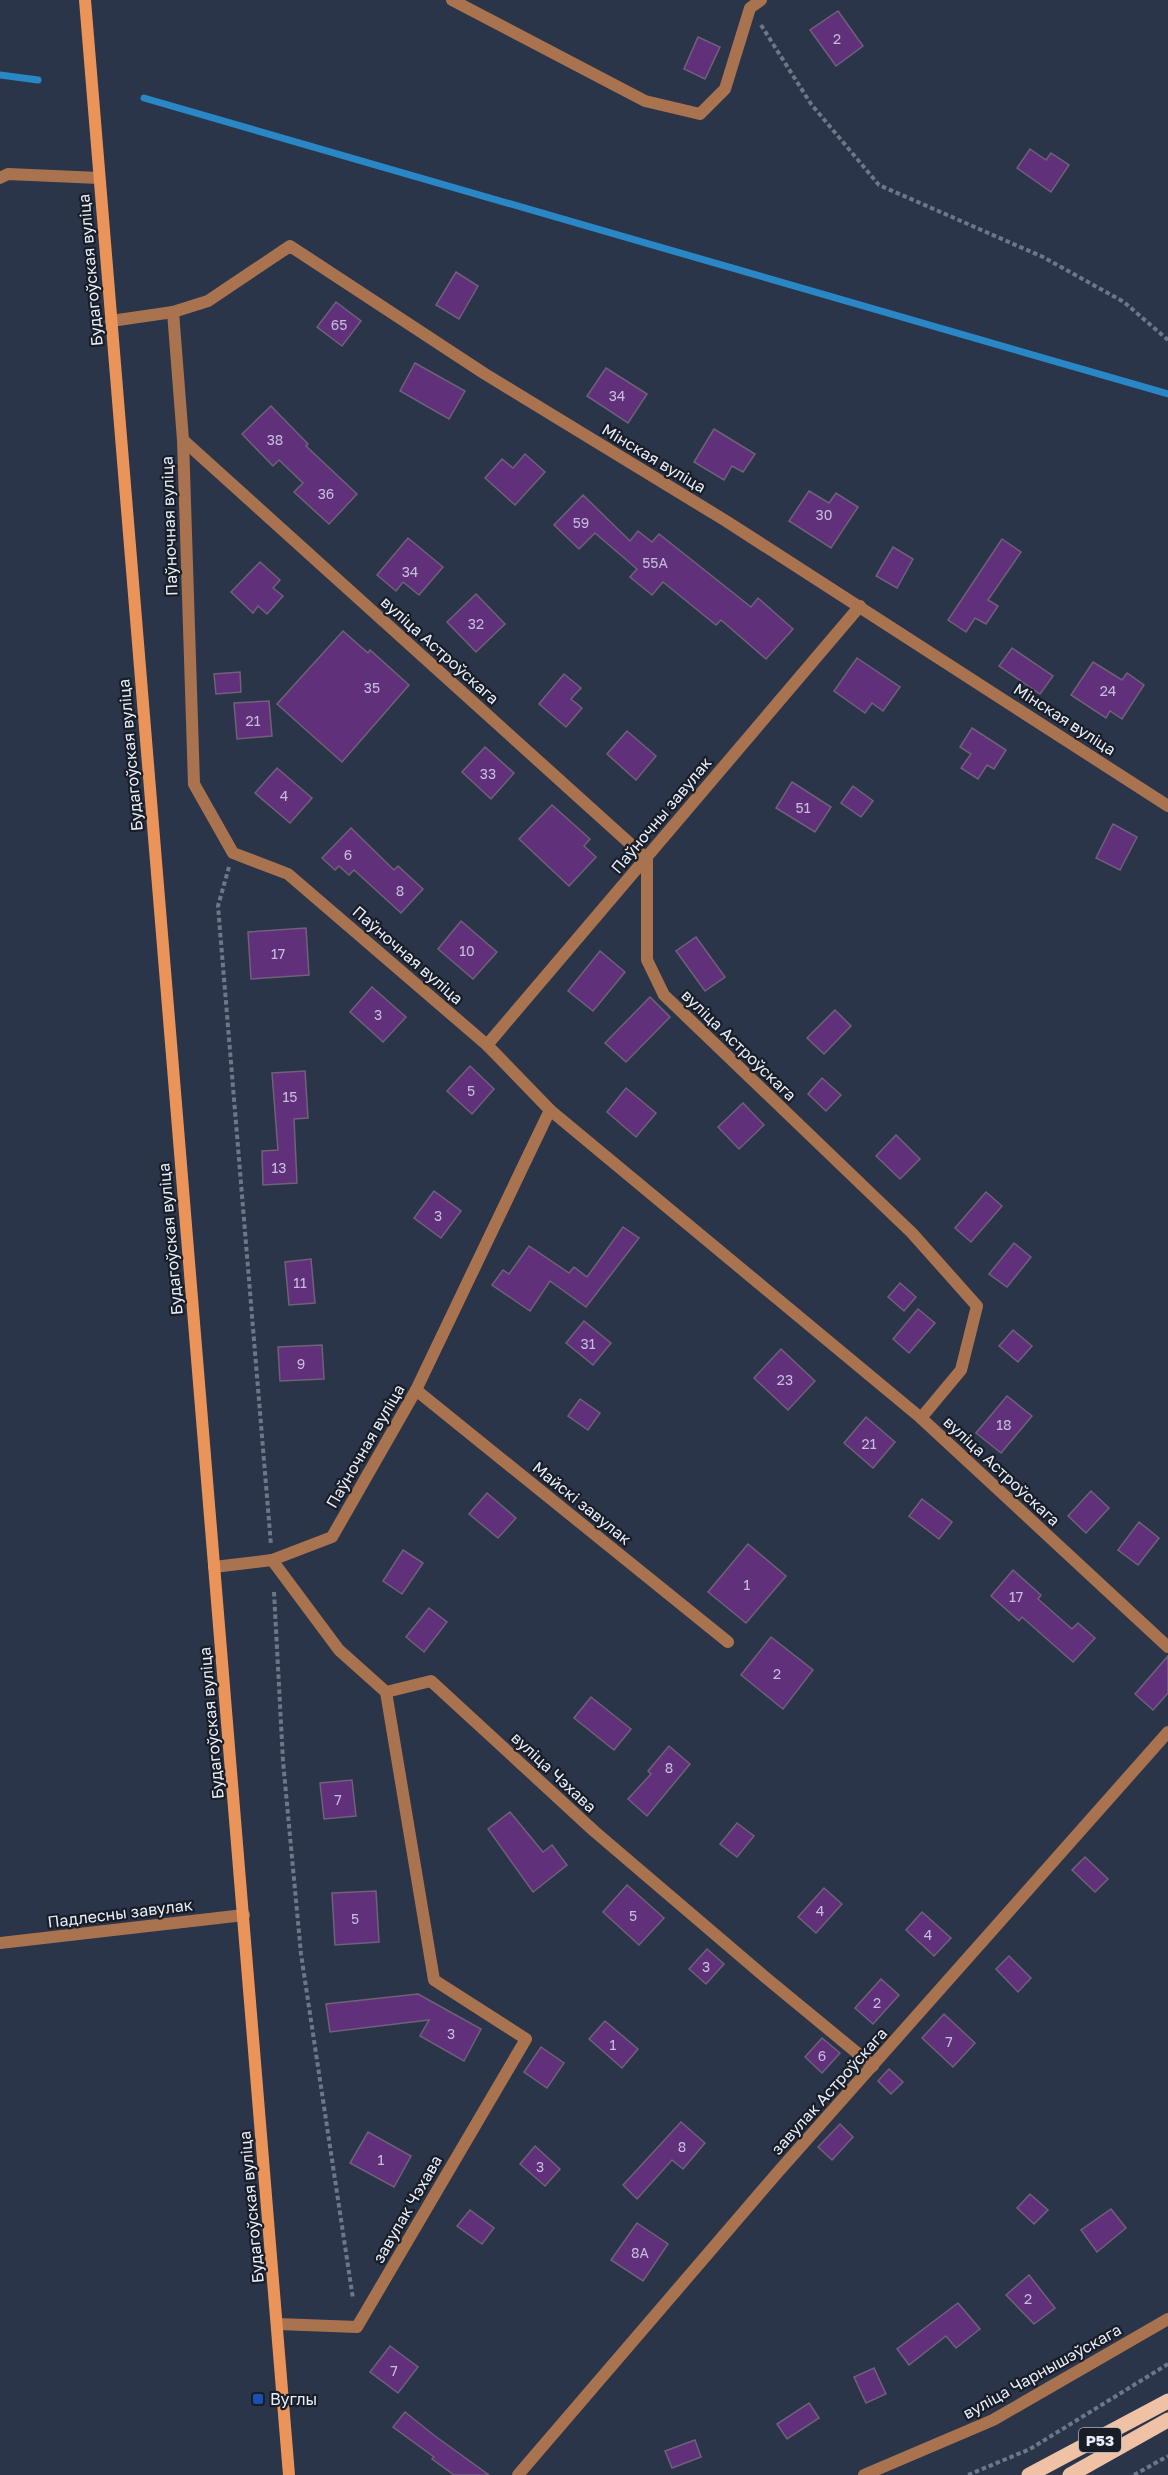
<svg xmlns="http://www.w3.org/2000/svg" width="1168" height="2475" font-family="'Golos Text',sans-serif">
<style>
.lines{fill:none;stroke-linecap:round;stroke-linejoin:round}
.stream{stroke:#2a87c6;stroke-width:7}
.building{fill:#60307b;stroke:#6f6177;stroke-width:1.5}
.path{stroke:#6e7789;stroke-width:4;stroke-dasharray:4.5 3;stroke-linecap:butt}
.street{stroke:#a97350;stroke-width:12}
.secondary{stroke:#eb945a;stroke-width:12}
.primary{stroke:#efc2a6;stroke-width:15}
.transit-dot{fill:#1a4fb4;stroke:#181d26;stroke-width:2}
.labels{text-anchor:middle;dominant-baseline:central;stroke-width:4.5;stroke-linejoin:round;paint-order:stroke}
.number-label{font-size:14px;fill:#c5bedb}
.shield{fill:#181d26;stroke:#a9afbb;stroke-width:1.5}
.shield-label{font-size:15px;font-weight:bold;fill:#e7edfb}
.street-label{font-size:16px;fill:#e7edfb;stroke:#181d26}
.poi-label{font-size:16px;fill:#e7edfb;stroke:#181d26;text-anchor:start}
</style>
<rect width="100%" height="100%" fill="#2b3549"/>
<g class="lines">
<g class="stream">
<polyline points="0,75 38,80"/>
<polyline points="144,98 1168,394"/>
</g>
</g>
<g class="building">
<polygon points="838,11 863,46 836,66 810,30"/>
<polygon points="698,37 720,47 705,79 684,69"/>
<polygon points="1030,149 1046,160 1051,153 1069,165 1051,192 1017,168"/>
<polygon points="456,272 478,286 459,319 436,305"/>
<polygon points="336,302 361,321 342,346 317,327"/>
<polygon points="415,363 465,391 449,419 400,391"/>
<polygon points="606,368 647,394 628,423 587,396"/>
<polygon points="271,406 308,444 306,446 357,494 329,524 294,492 303,483 279,460 273,466 242,434"/>
<polygon points="714,429 755,454 743,472 732,466 724,480 694,462"/>
<polygon points="525,454 545,472 515,505 485,478 502,459 513,468"/>
<polygon points="809,491 829,503 836,493 858,507 831,548 789,521"/>
<polygon points="583,495 630,541 638,531 652,542 659,534 751,607 758,598 793,629 766,659 721,620 716,625 663,582 652,595 630,577 637,569 595,533 579,549 554,525"/>
<polygon points="408,538 443,567 419,595 403,582 396,591 377,575"/>
<polygon points="1002,539 1021,552 988,600 998,606 986,624 975,618 966,632 948,620"/>
<polygon points="893,547 913,559 897,588 876,576"/>
<polygon points="260,562 280,580 273,588 283,596 267,614 258,606 253,613 231,592"/>
<polygon points="476,594 505,624 476,652 447,622"/>
<polygon points="343,631 368,653 370,650 409,685 342,762 277,704"/>
<polygon points="1012,648 1053,676 1040,694 999,666"/>
<polygon points="857,658 900,687 883,711 872,703 865,713 834,691"/>
<polygon points="1093,662 1122,680 1127,673 1144,685 1122,719 1110,711 1106,718 1071,695"/>
<polygon points="240,672 241,692 216,694 214,674"/>
<polygon points="564,674 581,688 571,699 582,708 566,727 539,704"/>
<polygon points="269,701 272,736 237,739 234,703"/>
<polygon points="972,728 1006,750 994,769 987,765 978,779 961,768 971,754 960,747"/>
<polygon points="627,731 656,756 636,780 607,754"/>
<polygon points="485,747 514,773 491,799 462,772"/>
<polygon points="277,768 312,798 290,823 255,793"/>
<polygon points="792,782 831,807 815,832 776,808"/>
<polygon points="853,786 873,801 861,817 841,803"/>
<polygon points="552,805 590,839 584,846 596,857 569,886 519,839"/>
<polygon points="1113,824 1137,837 1120,870 1096,858"/>
<polygon points="351,828 394,870 398,866 423,889 401,913 354,870 349,875 339,866 335,870 322,858"/>
<polygon points="461,921 497,952 473,979 438,949"/>
<polygon points="306,928 309,975 251,979 248,932"/>
<polygon points="696,937 725,977 705,991 676,951"/>
<polygon points="600,951 625,972 593,1011 568,991"/>
<polygon points="372,987 406,1017 383,1042 350,1012"/>
<polygon points="650,997 670,1017 626,1062 605,1043"/>
<polygon points="835,1010 851,1026 824,1054 807,1038"/>
<polygon points="470,1066 494,1089 472,1114 447,1091"/>
<polygon points="305,1071 308,1118 294,1119 297,1183 263,1185 262,1151 278,1150 272,1073"/>
<polygon points="822,1078 841,1095 826,1111 808,1094"/>
<polygon points="626,1088 656,1113 636,1137 607,1112"/>
<polygon points="743,1103 764,1125 739,1149 718,1127"/>
<polygon points="896,1135 920,1159 900,1179 876,1156"/>
<polygon points="434,1191 461,1211 441,1238 414,1218"/>
<polygon points="986,1192 1002,1206 971,1242 955,1228"/>
<polygon points="623,1227 639,1238 586,1307 550,1281 530,1311 492,1285 503,1270 509,1274 529,1246 569,1273 574,1267 587,1277"/>
<polygon points="1014,1243 1031,1257 1007,1287 989,1274"/>
<polygon points="311,1259 315,1303 289,1305 285,1262"/>
<polygon points="900,1283 916,1297 904,1311 888,1297"/>
<polygon points="918,1309 935,1323 909,1353 893,1339"/>
<polygon points="584,1321 611,1343 593,1365 566,1343"/>
<polygon points="1013,1330 1032,1346 1018,1362 999,1346"/>
<polygon points="322,1345 324,1379 280,1381 278,1347"/>
<polygon points="781,1349 815,1381 788,1410 754,1378"/>
<polygon points="1007,1396 1032,1416 1001,1453 976,1433"/>
<polygon points="580,1399 600,1413 588,1430 568,1416"/>
<polygon points="866,1417 895,1442 873,1468 844,1443"/>
<polygon points="1091,1491 1109,1508 1086,1533 1068,1516"/>
<polygon points="487,1493 516,1518 498,1538 469,1514"/>
<polygon points="922,1499 952,1522 939,1539 909,1516"/>
<polygon points="1139,1522 1159,1538 1138,1565 1118,1550"/>
<polygon points="748,1544 786,1576 746,1623 708,1592"/>
<polygon points="403,1550 423,1563 402,1594 383,1581"/>
<polygon points="1013,1570 1041,1595 1038,1599 1072,1629 1078,1623 1095,1638 1073,1662 1022,1617 1019,1621 991,1596"/>
<polygon points="429,1608 447,1622 424,1652 406,1637"/>
<polygon points="771,1637 813,1670 783,1709 741,1675"/>
<polygon points="1168,1656 1168,1693 1153,1710 1135,1694"/>
<polygon points="591,1697 631,1729 614,1750 574,1718"/>
<polygon points="669,1746 690,1764 647,1816 628,1799 651,1774 648,1771"/>
<polygon points="352,1780 356,1816 324,1819 320,1783"/>
<polygon points="510,1812 543,1852 552,1845 567,1865 533,1892 488,1829"/>
<polygon points="737,1823 754,1836 737,1857 720,1844"/>
<polygon points="1085,1857 1108,1879 1095,1892 1072,1870"/>
<polygon points="627,1885 664,1918 639,1945 603,1912"/>
<polygon points="824,1888 842,1904 816,1933 798,1917"/>
<polygon points="376,1891 379,1942 335,1945 332,1893"/>
<polygon points="922,1912 951,1938 934,1956 906,1930"/>
<polygon points="707,1949 724,1964 706,1984 689,1969"/>
<polygon points="1009,1956 1031,1978 1018,1992 996,1969"/>
<polygon points="881,1979 899,1995 873,2024 855,2008"/>
<polygon points="418,1994 481,2029 464,2061 420,2036 429,2020 330,2032 326,2004"/>
<polygon points="944,2014 975,2043 953,2067 922,2038"/>
<polygon points="605,2021 638,2049 622,2068 589,2039"/>
<polygon points="822,2038 840,2053 822,2073 805,2057"/>
<polygon points="541,2047 564,2063 547,2088 524,2072"/>
<polygon points="889,2069 903,2082 891,2094 878,2081"/>
<polygon points="681,2122 705,2143 683,2169 672,2160 637,2199 623,2185"/>
<polygon points="840,2124 853,2137 832,2160 818,2147"/>
<polygon points="368,2132 411,2156 394,2187 350,2163"/>
<polygon points="535,2146 560,2169 545,2186 520,2164"/>
<polygon points="1030,2194 1048,2210 1034,2224 1017,2208"/>
<polygon points="1111,2209 1126,2228 1097,2252 1081,2230"/>
<polygon points="470,2210 494,2228 482,2244 457,2226"/>
<polygon points="637,2223 668,2244 643,2281 611,2260"/>
<polygon points="1029,2275 1055,2308 1034,2324 1006,2295"/>
<polygon points="958,2303 980,2329 956,2348 946,2336 909,2365 897,2349"/>
<polygon points="390,2346 418,2367 398,2393 370,2372"/>
<polygon points="874,2368 886,2394 866,2403 854,2377"/>
<polygon points="809,2403 819,2418 787,2439 777,2424"/>
<polygon points="405,2412 435,2436 489,2475 454,2475 432,2459 434,2457 393,2427"/>
<polygon points="695,2440 701,2457 672,2468 665,2451"/>
</g>
<g class="lines">
<g class="path">
<polyline points="761,25 811,104 879,185 1043,257 1124,302 1168,340"/>
<polyline points="229,867 218,906 271,1545"/>
<polyline points="274,1592 283,1761 301,1954 353,2299"/>
<polyline points="968,2475 1030,2449 1168,2364"/>
<polyline points="1134,2475 1168,2456"/>
</g>
<g class="street">
<polyline points="452,0 645,101 700,114 725,89 750,8 761,0"/>
<polyline points="0,178 8,174 99,178"/>
<polyline points="173,312 183,440 194,784 233,853 288,874 487,1045 550,1110 416,1390 332,1537 272,1560"/>
<polyline points="111,321 173,312 208,301 290,246 485,374 726,521 1168,806"/>
<polyline points="183,440 647,859 647,960 664,995 912,1233 977,1306 961,1370 921,1418 1168,1647"/>
<polyline points="487,1045 860,606"/>
<polyline points="550,1110 921,1418"/>
<polyline points="416,1390 728,1642"/>
<polyline points="214,1567 272,1560 339,1650 386,1692 431,1681 594,1831 765,1977 873,2066"/>
<polyline points="0,1943 244,1915"/>
<polyline points="278,2324 357,2327 526,2039 434,1980 386,1692"/>
<polyline points="518,2475 778,2172 1168,1732"/>
<polyline points="864,2475 993,2420 1168,2319"/>
</g>
<polyline class="secondary" points="85,0 289,2475"/>
<g class="primary">
<polyline points="1029,2475 1168,2401"/>
<polyline points="1070,2475 1168,2420"/>
</g>
</g>
<rect class="transit-dot" x="252" y="2393" width="12" height="12" rx="3"/>
<g class="labels">
<g class="number-label">
<text x="837" y="38">2</text>
<text x="339" y="324">65</text>
<text x="617" y="395">34</text>
<text x="275" y="439">38</text>
<text x="326" y="493">36</text>
<text x="824" y="514">30</text>
<text x="581" y="522">59</text>
<text x="655" y="562">55А</text>
<text x="410" y="571">34</text>
<text x="476" y="623">32</text>
<text x="372" y="687">35</text>
<text x="1108" y="690">24</text>
<text x="253" y="720">21</text>
<text x="488" y="773">33</text>
<text x="284" y="795">4</text>
<text x="803" y="807">51</text>
<text x="348" y="854">6</text>
<text x="400" y="890">8</text>
<text x="467" y="950">10</text>
<text x="278" y="953">17</text>
<text x="378" y="1014">3</text>
<text x="471" y="1090">5</text>
<text x="290" y="1096">15</text>
<text x="279" y="1167">13</text>
<text x="438" y="1215">3</text>
<text x="300" y="1282">11</text>
<text x="588" y="1343">31</text>
<text x="301" y="1363">9</text>
<text x="785" y="1379">23</text>
<text x="1004" y="1424">18</text>
<text x="869" y="1443">21</text>
<text x="747" y="1584">1</text>
<text x="1016" y="1596">17</text>
<text x="777" y="1673">2</text>
<text x="669" y="1767">8</text>
<text x="338" y="1799">7</text>
<text x="820" y="1910">4</text>
<text x="633" y="1915">5</text>
<text x="355" y="1918">5</text>
<text x="928" y="1934">4</text>
<text x="706" y="1966">3</text>
<text x="877" y="2002">2</text>
<text x="451" y="2033">3</text>
<text x="949" y="2041">7</text>
<text x="613" y="2044">1</text>
<text x="822" y="2055">6</text>
<text x="682" y="2146">8</text>
<text x="381" y="2159">1</text>
<text x="540" y="2166">3</text>
<text x="640" y="2252">8А</text>
<text x="1028" y="2298">2</text>
<text x="394" y="2370">7</text>
</g>
<rect class="shield" x="1079" y="2428" width="42" height="24" rx="4.5"/>
<g class="shield-label">
<text x="1100" y="2440">Р53</text>
</g>
<g class="street-label">
<text transform="translate(90 270) rotate(-95)">Будагоўская вуліца</text>
<text transform="translate(654 458) rotate(31)">Мінская вуліца</text>
<text transform="translate(169 526) rotate(-92)">Паўночная вуліца</text>
<text transform="translate(440 650) rotate(42)">вуліца Астроўскага</text>
<text transform="translate(1065 719) rotate(33)">Мінская вуліца</text>
<text transform="translate(130 755) rotate(-95)">Будагоўская вуліца</text>
<text transform="translate(661 815) rotate(-50)">Паўночны завулак</text>
<text transform="translate(408 955) rotate(41)">Паўночная вуліца</text>
<text transform="translate(739 1045) rotate(44)">вуліца Астроўскага</text>
<text transform="translate(170 1239) rotate(-95)">Будагоўская вуліца</text>
<text transform="translate(365 1446) rotate(-60)">Паўночная вуліца</text>
<text transform="translate(1002 1471) rotate(43)">вуліца Астроўскага</text>
<text transform="translate(582 1503) rotate(39)">Майскі завулак</text>
<text transform="translate(211 1723) rotate(-95)">Будагоўская вуліца</text>
<text transform="translate(554 1772) rotate(43)">вуліца Чэхава</text>
<text transform="translate(120 1913) rotate(-7)">Падлесны завулак</text>
<text transform="translate(829 2091) rotate(-48)">завулак Астроўскага</text>
<text transform="translate(251 2207) rotate(-95)">Будагоўская вуліца</text>
<text transform="translate(407 2209) rotate(-60)">завулак Чэхава</text>
<text transform="translate(1042 2371) rotate(-29)">вуліца Чарнышэўскага</text>
</g>
<g class="poi-label">
<text x="270" y="2399">Вуглы</text>
</g>
</g>
</svg>
